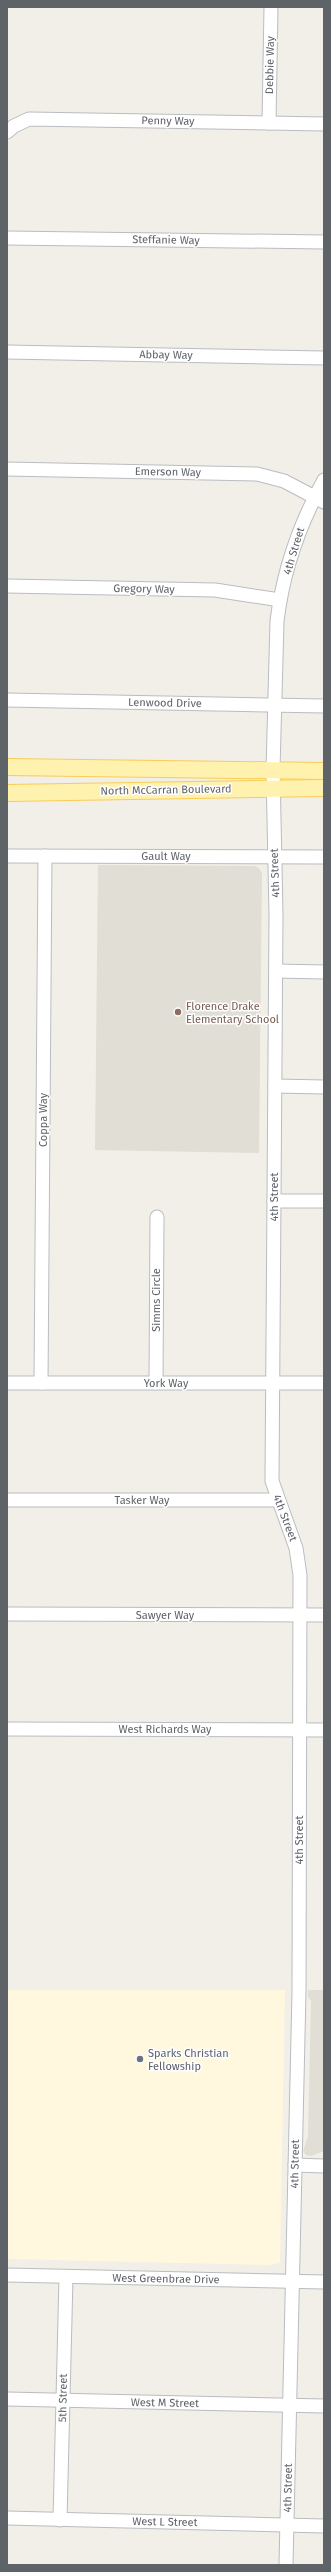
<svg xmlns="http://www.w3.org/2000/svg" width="331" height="2572" font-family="'Fira Sans',sans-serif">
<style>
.commercial{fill:#fff7de}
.education{fill:#e1ded5}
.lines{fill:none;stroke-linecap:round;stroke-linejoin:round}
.minor-casing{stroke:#b9bdc1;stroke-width:15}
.major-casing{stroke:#f9cc58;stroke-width:18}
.minor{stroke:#fff;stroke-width:13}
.major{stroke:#fff2ae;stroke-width:16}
.education-dot{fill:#8d6e63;stroke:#fff;stroke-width:1.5}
.worship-dot{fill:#6b7280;stroke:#fff;stroke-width:1.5}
.labels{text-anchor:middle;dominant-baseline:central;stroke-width:3;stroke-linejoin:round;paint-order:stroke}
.street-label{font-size:11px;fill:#5e6368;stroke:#fff}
.education-label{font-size:11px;fill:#785e54;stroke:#fff;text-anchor:start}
.worship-label{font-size:11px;fill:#5b616d;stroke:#fff;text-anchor:start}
</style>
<rect width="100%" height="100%" fill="#f1efe7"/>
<polygon class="commercial" points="7,1990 285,1990 280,2263 269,2265 7,2259"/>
<g class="education">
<polygon points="98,865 255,866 259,868 262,873 259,1153 95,1150"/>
<polygon points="308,1990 324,1990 324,2151 311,2156 306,2155 303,2151 308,2136 311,2001 308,1997"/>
</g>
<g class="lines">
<g class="minor-casing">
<g id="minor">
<polyline points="269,123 271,7"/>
<polyline points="7,132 14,126 29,119 324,124"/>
<polyline points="7,238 324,242"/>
<polyline points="7,352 324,358"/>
<polyline points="7,469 257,474 284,481 324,502"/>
<polyline points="7,586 215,590 280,600"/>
<polyline points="7,700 324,706"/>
<polyline points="7,856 324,857"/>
<polyline points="276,971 324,972"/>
<polyline points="275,1086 324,1087"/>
<polyline points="274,1201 324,1201"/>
<polyline points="7,1383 324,1383"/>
<polyline points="41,1383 45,856"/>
<polyline points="156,1383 157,1217"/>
<polyline points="7,1500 277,1500"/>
<polyline points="7,1614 324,1615"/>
<polyline points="7,1729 324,1730"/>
<polyline points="295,2165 324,2166"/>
<polyline points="7,2275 324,2282"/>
<polyline points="7,2399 324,2406"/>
<polyline points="7,2518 324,2526"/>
<polyline points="60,2520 66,2277"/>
<path d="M286,2565L299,1992L300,1575L296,1548L272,1481L276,915L273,770L277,621C283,572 300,523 324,480"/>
</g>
</g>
<g class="major-casing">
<g id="major">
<polyline points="7,767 324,771"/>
<polyline points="7,793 324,788"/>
</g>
</g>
<use href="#minor" class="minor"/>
<use href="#major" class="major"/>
</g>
<circle class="education-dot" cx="178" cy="1012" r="4"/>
<circle class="worship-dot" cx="140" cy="2059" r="4"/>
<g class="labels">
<g class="street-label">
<text transform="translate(270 65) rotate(-89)">Debbie Way</text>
<text transform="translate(168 121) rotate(1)">Penny Way</text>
<text transform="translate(166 240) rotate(1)">Steffanie Way</text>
<text transform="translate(166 355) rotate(1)">Abbay Way</text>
<text transform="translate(168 472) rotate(1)">Emerson Way</text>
<text transform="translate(294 551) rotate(-73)">4th Street</text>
<text transform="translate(144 589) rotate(1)">Gregory Way</text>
<text transform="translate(165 703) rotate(1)">Lenwood Drive</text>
<text transform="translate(166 790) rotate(-1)">North McCarran Boulevard</text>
<text x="166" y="856">Gault Way</text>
<text transform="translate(275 873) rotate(-92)">4th Street</text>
<text transform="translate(43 1120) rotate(-90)">Coppa Way</text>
<text transform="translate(274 1197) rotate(-90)">4th Street</text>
<text transform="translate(156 1300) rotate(-90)">Simms Circle</text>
<text x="166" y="1383">York Way</text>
<text x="142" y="1500">Tasker Way</text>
<text transform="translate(285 1518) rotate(69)">4th Street</text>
<text x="165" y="1615">Sawyer Way</text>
<text x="165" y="1729">West Richards Way</text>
<text transform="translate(299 1840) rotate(-90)">4th Street</text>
<text transform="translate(295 2164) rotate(-89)">4th Street</text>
<text transform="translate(166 2279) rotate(1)">West Greenbrae Drive</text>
<text transform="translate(63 2398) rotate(-89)">5th Street</text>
<text transform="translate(165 2403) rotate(1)">West M Street</text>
<text transform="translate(288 2488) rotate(-89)">4th Street</text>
<text transform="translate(165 2522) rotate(1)">West L Street</text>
</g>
<g class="education-label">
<text x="186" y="1006">Florence Drake<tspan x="186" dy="13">Elementary School</tspan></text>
</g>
<g class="worship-label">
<text x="148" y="2053">Sparks Christian<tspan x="148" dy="13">Fellowship</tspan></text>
</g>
</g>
<rect width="331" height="2572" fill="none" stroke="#5e6368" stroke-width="16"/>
</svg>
